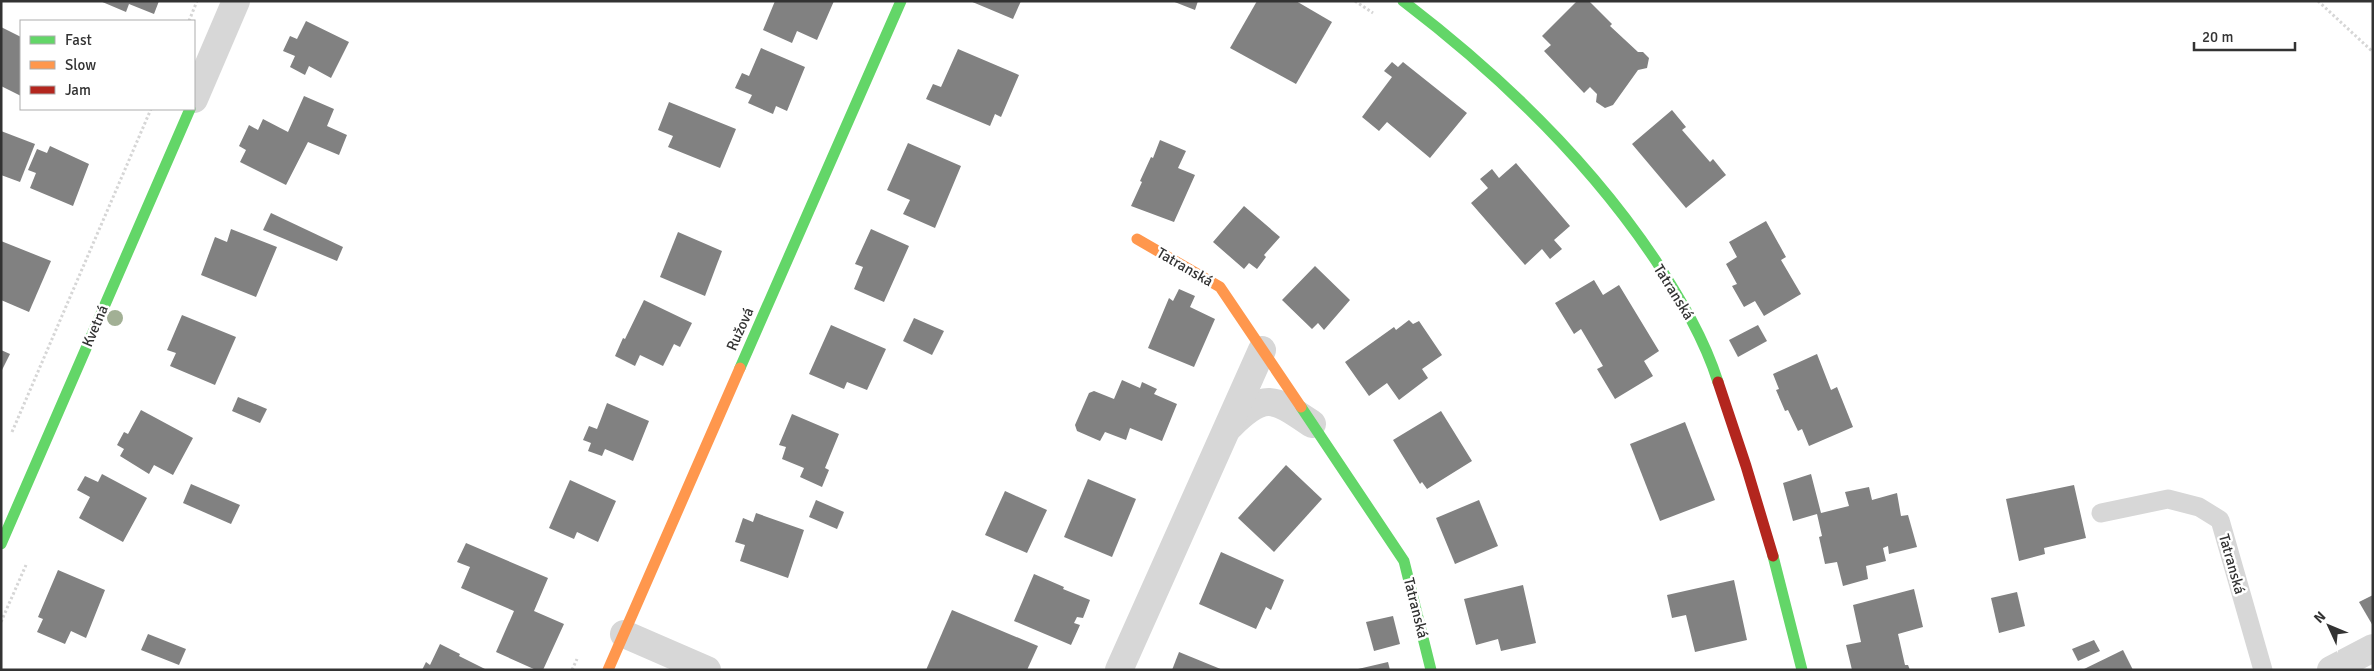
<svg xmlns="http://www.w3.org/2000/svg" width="2374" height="671" font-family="Signika,sans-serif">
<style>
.building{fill:#818181}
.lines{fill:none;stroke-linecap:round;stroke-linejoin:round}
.path{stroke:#d6d6d6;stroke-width:3;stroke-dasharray:2.5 2.5;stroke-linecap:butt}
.lane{stroke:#d7d7d7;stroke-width:19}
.street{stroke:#d7d7d7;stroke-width:28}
.fast{stroke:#63d668;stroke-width:11}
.slow{stroke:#ff974d;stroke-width:11}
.jam{stroke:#b3261e;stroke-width:11}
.tree{fill:#a2b095}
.labels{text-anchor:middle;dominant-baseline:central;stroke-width:5;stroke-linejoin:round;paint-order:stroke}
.street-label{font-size:15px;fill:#333;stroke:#fff}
</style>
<rect width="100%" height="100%" fill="#fff"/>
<g class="building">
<polygon points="100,1 159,1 154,14 129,4 126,12"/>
<polygon points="775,1 834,1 817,40 797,31 792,43 763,30"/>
<polygon points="970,1 1021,1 1013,19"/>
<polygon points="1172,1 1198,1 1195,10"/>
<polygon points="1257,1 1296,1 1332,22 1296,84 1230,48"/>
<polygon points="1577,1 1589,1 1612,24 1610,26 1638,52 1643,52 1649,58 1647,68 1638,70 1613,105 1605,108 1596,102 1597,94 1590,87 1584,93 1544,51 1551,45 1542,36"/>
<polygon points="306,21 349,42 331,78 309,66 305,75 290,67 295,56 283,51 290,36 297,39"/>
<polygon points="1,27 21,37 21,96 1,86"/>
<polygon points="761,48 805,67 787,111 776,106 773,114 748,103 752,95 735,88 742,73 749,76"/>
<polygon points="958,49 1019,75 1001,117 995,114 990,126 926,99 933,84 941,87"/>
<polygon points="1392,62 1398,67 1403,62 1467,113 1430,158 1387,122 1379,131 1362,117 1392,77 1384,71"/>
<polygon points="304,96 334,109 327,126 347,135 339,155 308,142 286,185 240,162 246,150 239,146 249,125 258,130 263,119 288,132"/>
<polygon points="669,102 736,129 720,168 668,147 673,136 658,130"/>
<polygon points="1672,110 1686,127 1682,130 1710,162 1713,159 1726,175 1686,208 1632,144"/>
<polygon points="1,131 35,144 20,182 1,175"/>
<polygon points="1160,140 1186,151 1178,168 1195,175 1174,222 1131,206 1142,182 1140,181 1151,157 1153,158"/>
<polygon points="908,143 961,166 935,228 903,214 910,200 887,190"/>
<polygon points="50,146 89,164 73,206 30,188 36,173 28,170 37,149 47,153"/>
<polygon points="1516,163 1570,226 1554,240 1562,249 1550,259 1542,249 1525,265 1471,203 1488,188 1480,179 1492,169 1499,178"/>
<polygon points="1244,206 1280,237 1264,255 1266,257 1257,269 1249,263 1244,269 1213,242"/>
<polygon points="271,213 343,247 337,261 263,230"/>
<polygon points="1766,221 1786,257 1781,260 1801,294 1764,316 1755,301 1744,307 1732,286 1737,284 1726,264 1737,257 1729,242"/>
<polygon points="231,229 277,247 256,297 201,275 215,237 227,242"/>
<polygon points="871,229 909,246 884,302 854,289 863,267 855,264"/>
<polygon points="678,232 722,251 705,296 660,277"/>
<polygon points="1,241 51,261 29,312 1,300"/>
<polygon points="1315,266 1350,300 1324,330 1318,323 1312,329 1282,300"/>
<polygon points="1594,280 1603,295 1619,285 1659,351 1644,361 1653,376 1615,399 1597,369 1603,366 1581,329 1574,334 1555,303"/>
<polygon points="1179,289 1195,296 1190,307 1215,319 1194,367 1148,348 1169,298 1173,301"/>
<polygon points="644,300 692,323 680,347 674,344 663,366 640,355 635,366 615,356 623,338 625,339"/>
<polygon points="182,315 236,337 215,385 170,366 176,353 167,350"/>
<polygon points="914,318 944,331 932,355 903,341"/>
<polygon points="1409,320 1413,324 1419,321 1442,355 1422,369 1428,378 1399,400 1387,383 1369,396 1345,362 1394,327 1396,330"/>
<polygon points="831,325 886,349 867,390 847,382 844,389 809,374"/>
<polygon points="1758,325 1767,341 1738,357 1729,340"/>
<polygon points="1,350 10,354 1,372"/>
<polygon points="1817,354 1831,390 1837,387 1853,427 1809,446 1802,429 1798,431 1788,410 1785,411 1776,390 1779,389 1773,374"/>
<polygon points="1122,380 1140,388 1142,382 1157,389 1154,394 1177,404 1162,441 1130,428 1126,440 1105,432 1100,441 1077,431 1075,425 1089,393 1094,391 1114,399"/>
<polygon points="238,397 267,409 260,423 232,411"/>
<polygon points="607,403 649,421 633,461 605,449 602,456 588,451 591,443 583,440 589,426 597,429"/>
<polygon points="141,410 193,438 173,475 154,465 149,474 120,456 124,449 117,445 124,432 128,434"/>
<polygon points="1441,411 1472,461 1427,489 1422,482 1420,484 1393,440"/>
<polygon points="792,414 839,434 825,468 829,470 822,487 800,477 804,468 782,459 786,447 779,445"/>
<polygon points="1685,422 1715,500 1660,521 1630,444"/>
<polygon points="1286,465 1322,499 1274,552 1238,518"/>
<polygon points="102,474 147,498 123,542 79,518 90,497 77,490 85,476 98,482"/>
<polygon points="1811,474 1821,513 1849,506 1845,492 1869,487 1872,500 1897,493 1901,516 1908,515 1917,547 1889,554 1888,546 1883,548 1886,561 1866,566 1868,579 1843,586 1837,562 1825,564 1819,537 1822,536 1817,514 1793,521 1783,483"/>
<polygon points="1088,479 1136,499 1112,557 1064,537"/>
<polygon points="570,480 616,501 598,542 577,532 574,539 549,528"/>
<polygon points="191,484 240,505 231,524 183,503"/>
<polygon points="2074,485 2086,538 2044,548 2045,554 2019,561 2006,499"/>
<polygon points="1005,491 1047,510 1027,553 985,535"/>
<polygon points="816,500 844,512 837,529 809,517"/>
<polygon points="1479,500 1498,546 1455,564 1436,518"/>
<polygon points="756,513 804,530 788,578 740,561 745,545 735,542 743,518 753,522"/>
<polygon points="466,543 548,578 534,611 564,624 543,670 536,670 496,652 514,611 461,588 470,567 457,562"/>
<polygon points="1221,552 1284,580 1271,610 1266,607 1256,629 1199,604"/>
<polygon points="58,570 105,590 86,638 71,631 65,644 37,632 43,619 38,617"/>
<polygon points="1034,574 1064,587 1063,589 1090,600 1083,618 1077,617 1074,623 1080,625 1071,645 1014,621"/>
<polygon points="1734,580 1747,640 1695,652 1686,615 1672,618 1667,595"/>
<polygon points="1523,585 1536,643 1501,651 1498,639 1476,645 1464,599"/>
<polygon points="1914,589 1923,627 1898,634 1905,665 1908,665 1910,670 1852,670 1846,645 1861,642 1853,605"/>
<polygon points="2017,592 2025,626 1999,633 1991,598"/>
<polygon points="2373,595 2373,626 2359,602"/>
<polygon points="952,610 1038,646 1027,670 926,670"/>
<polygon points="1393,616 1400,644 1374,651 1366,622"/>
<polygon points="148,634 186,649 179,665 141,650"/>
<polygon points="2094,640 2100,651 2078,661 2072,649"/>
<polygon points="440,644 460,654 459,656 487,670 422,670 426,662 430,665"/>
<polygon points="2123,650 2133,670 2082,670"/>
<polygon points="1179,652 1223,670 1172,670"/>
<polygon points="1388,662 1390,670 1358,670 1358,669"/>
</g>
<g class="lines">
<g class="path">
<polyline points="1355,1 1373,13"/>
<polyline points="2318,1 2373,52"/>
<polyline points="189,21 197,1"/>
<polyline points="12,432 151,109"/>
<polyline points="1,622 26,565"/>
<polyline points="572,670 577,659"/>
</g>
<polyline class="lane" points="2101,513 2168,499 2199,507 2220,520 2263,670"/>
<g class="street">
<polyline points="194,99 236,1"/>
<path d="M1230,426C1265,391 1274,398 1312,424"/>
<polyline points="624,634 707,670"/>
<polyline points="1119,670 1262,350"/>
<polyline points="2331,670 2373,648"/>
</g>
<g class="fast">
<path d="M1403,1C1500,75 1588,159 1656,261C1681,300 1704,338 1718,382"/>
<polyline points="740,368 901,1"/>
<polyline points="1301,407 1404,561 1431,670"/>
<polyline points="1,544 190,109"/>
<polyline points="1773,556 1802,670"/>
</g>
<g class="slow">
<polyline points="1137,239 1220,287 1301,407"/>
<polyline points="608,670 740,368"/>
</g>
<polyline class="jam" points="1718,382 1746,466 1773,556"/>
</g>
<circle class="tree" cx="115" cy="318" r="8"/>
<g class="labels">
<g class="street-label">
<text transform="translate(1185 267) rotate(30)">Tatranská</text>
<text transform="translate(1674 292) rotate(58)">Tatranská</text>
<text transform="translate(95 326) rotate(-67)">Kvetná</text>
<text transform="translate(740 329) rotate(-66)">Ružová</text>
<text transform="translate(2232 564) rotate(74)">Tatranská</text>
<text transform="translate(1416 608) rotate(76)">Tatranská</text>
</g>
</g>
<rect width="2374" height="671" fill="none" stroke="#333333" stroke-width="5"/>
<rect x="20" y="20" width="175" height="90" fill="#ffffff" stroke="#adadad"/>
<rect x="30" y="36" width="25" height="8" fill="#63d668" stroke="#adadad"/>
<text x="65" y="45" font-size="15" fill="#333333">Fast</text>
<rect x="30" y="61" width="25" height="8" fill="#ff974d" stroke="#adadad"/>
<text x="65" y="70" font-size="15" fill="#333333">Slow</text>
<rect x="30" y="86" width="25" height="8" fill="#b3261e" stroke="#adadad"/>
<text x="65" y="95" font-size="15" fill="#333333">Jam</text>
<g transform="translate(2329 626) rotate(314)" stroke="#ffffff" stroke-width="4" paint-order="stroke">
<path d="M0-4L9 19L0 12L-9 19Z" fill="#333333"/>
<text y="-8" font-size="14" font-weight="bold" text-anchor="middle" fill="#333333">N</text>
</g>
<path d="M2194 42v8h101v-8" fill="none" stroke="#333333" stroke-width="2.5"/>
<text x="2202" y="42" font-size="15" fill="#333333" stroke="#ffffff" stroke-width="4" paint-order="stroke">20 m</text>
</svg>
